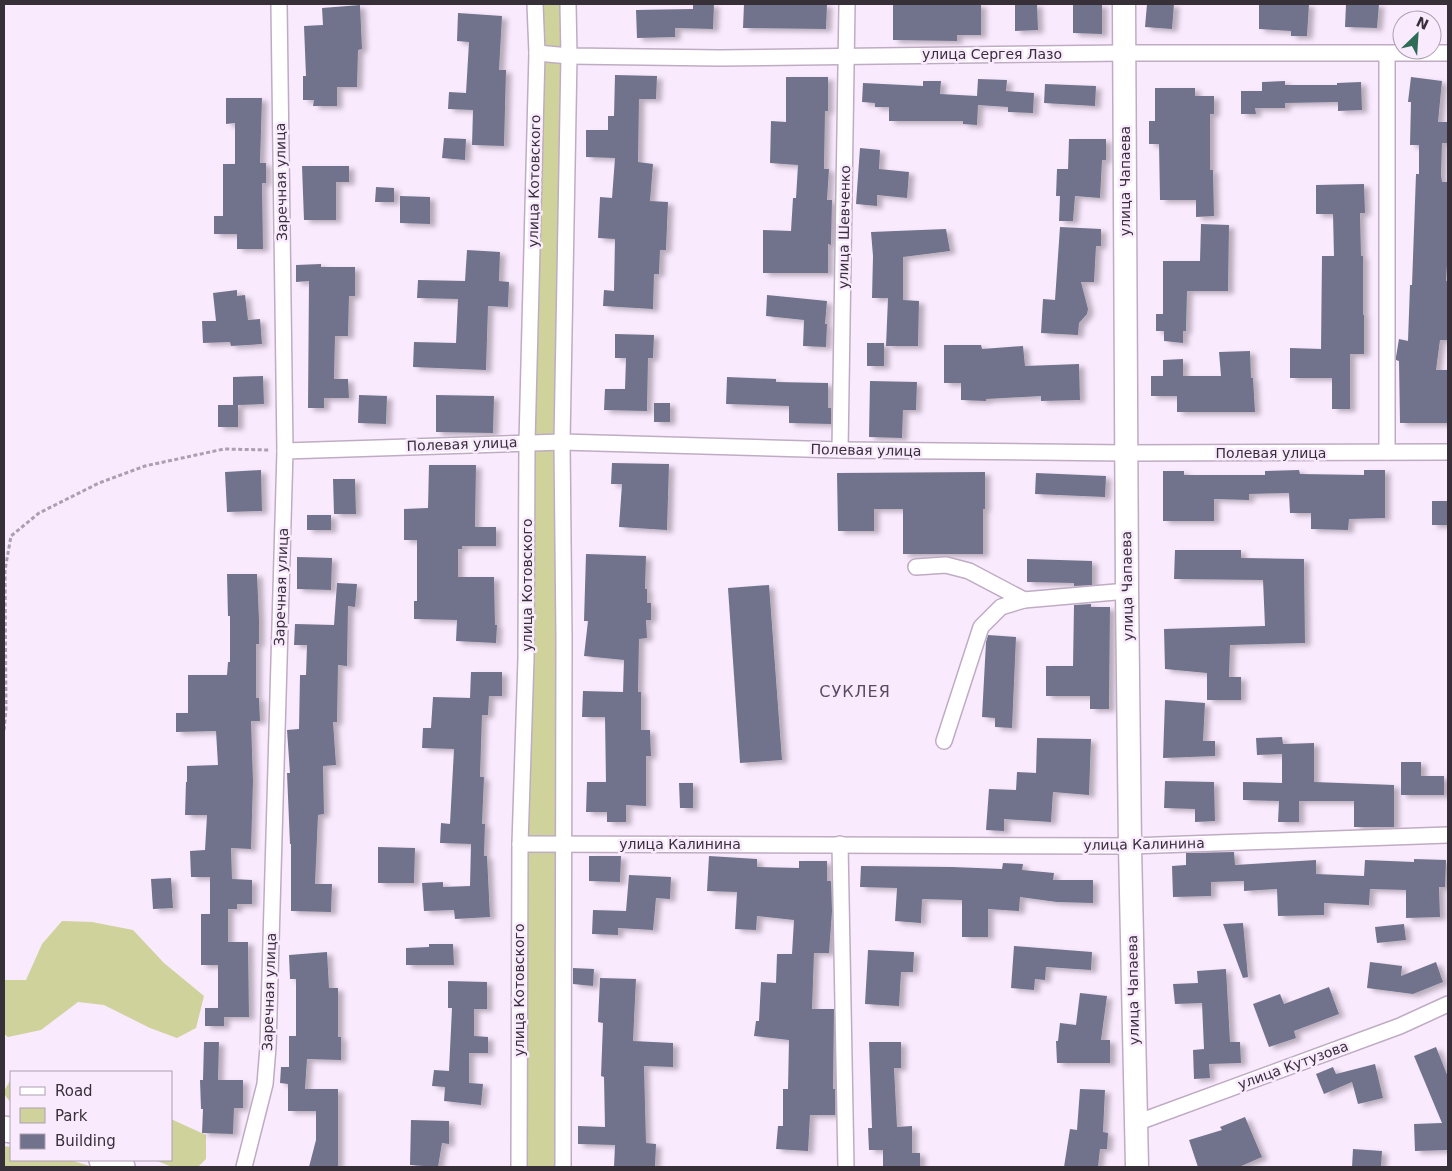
<svg xmlns="http://www.w3.org/2000/svg" width="1452" height="1171" font-family="'DejaVu Sans',sans-serif">
<style>
.green{fill:#cfd29b}
.building{fill:#71738c;filter:url(#shadow)}
.lines{fill:none;stroke-linecap:round;stroke-linejoin:round}
.street-casing{stroke:#bfacc3;stroke-width:18}
.secondary-casing{stroke:#bfacc3;stroke-width:25}
.primary-casing{stroke:#bfacc3;stroke-width:28}
.path{stroke:#aca0b0;stroke-width:3;stroke-dasharray:4 2.5;stroke-linecap:butt}
.street{stroke:#fff;stroke-width:15}
.secondary{stroke:#fff;stroke-width:22}
.primary{stroke:#fff;stroke-width:25}
.labels{text-anchor:middle;dominant-baseline:central;stroke-width:5;stroke-linejoin:round;paint-order:stroke}
.street-label{font-size:14px;fill:#373039;stroke:#faeafe}
.quarter-label{font-size:16px;letter-spacing:1px;fill:#5b4b5f;stroke:#faeafe}
</style>
<defs>
<filter id="shadow"><feDropShadow dx="5.5" dy="3" stdDeviation="2.5" flood-color="#0004"/></filter>
</defs>
<rect width="100%" height="100%" fill="#faeafe"/>
<g class="green">
<polygon points="535,4 568,4 563,1167 519,1167"/>
<polygon points="62,921 92,922 133,930 164,963 204,996 196,1028 177,1038 150,1028 104,1005 78,1002 41,1030 8,1037 4,1034 4,980 26,980 42,944"/>
<polygon points="11,1079 11,1103 4,1094 4,1091"/>
<polygon points="171,1119 206,1135 206,1159 198,1167 172,1167 155,1160 171,1160"/>
<polygon points="4,1146 11,1147 11,1160 70,1160 93,1167 4,1167"/>
</g>
<g class="building">
<polygon points="693,4 714,4 713,29 675,28 675,37 637,38 636,10 693,9"/>
<polygon points="744,4 827,4 826,29 743,28"/>
<polygon points="893,4 981,4 981,35 957,35 957,41 893,40"/>
<polygon points="1015,4 1037,4 1038,30 1015,31"/>
<polygon points="1073,4 1102,4 1102,34 1073,33"/>
<polygon points="1147,4 1174,4 1172,29 1145,27"/>
<polygon points="1259,4 1309,4 1307,36 1291,36 1291,31 1259,29"/>
<polygon points="1346,4 1379,4 1377,28 1345,27"/>
<polygon points="360,5 362,49 358,50 357,87 337,87 337,106 313,106 314,100 303,100 303,76 306,76 304,26 323,25 322,8"/>
<polygon points="458,13 502,16 499,70 506,70 504,146 472,145 473,110 448,109 449,92 466,93 469,42 457,41"/>
<polygon points="615,75 657,76 656,99 639,99 638,162 653,164 650,201 668,202 666,250 660,250 659,274 654,274 653,309 603,306 604,290 614,291 615,239 598,238 600,197 612,198 615,158 586,157 586,130 608,130 608,116 614,116"/>
<polygon points="786,77 828,77 828,111 825,111 824,169 829,169 827,200 832,200 831,245 828,244 828,273 763,273 763,230 791,231 793,198 796,198 798,165 770,163 771,121 786,122"/>
<polygon points="1411,77 1442,81 1438,122 1448,122 1448,143 1442,143 1441,175 1442,182 1448,182 1448,199 1447,199 1448,249 1446,281 1448,281 1448,340 1440,340 1436,370 1448,370 1448,423 1400,423 1399,361 1396,360 1396,357 1399,339 1408,341 1410,285 1412,285 1416,174 1419,174 1419,145 1410,145 1411,102 1408,102"/>
<polygon points="978,79 1007,80 1006,91 1034,93 1033,113 1008,112 1008,107 978,105 977,125 963,124 963,121 889,121 889,107 875,107 875,103 862,102 863,83 923,86 923,81 941,81 940,94 977,96"/>
<polygon points="1285,81 1285,85 1337,85 1337,83 1361,82 1362,110 1338,111 1338,102 1285,103 1285,108 1255,108 1256,114 1241,114 1241,91 1262,91 1262,82"/>
<polygon points="1045,84 1096,86 1095,106 1044,103"/>
<polygon points="1155,88 1195,88 1195,96 1214,96 1214,114 1210,114 1210,170 1213,170 1214,216 1196,217 1196,200 1160,200 1159,144 1149,144 1149,121 1155,121"/>
<polygon points="226,98 262,98 260,163 266,163 266,183 262,183 263,249 237,249 237,234 214,234 214,216 223,216 223,164 235,164 235,123 226,124"/>
<polygon points="444,138 466,139 465,160 442,158"/>
<polygon points="1069,139 1106,139 1106,160 1102,160 1100,198 1075,196 1073,221 1059,221 1060,196 1056,196 1057,169 1068,169"/>
<polygon points="860,148 880,150 879,169 909,172 907,198 877,195 877,206 856,204"/>
<polygon points="302,166 349,166 349,182 336,182 336,220 304,220"/>
<polygon points="1364,184 1365,213 1360,213 1361,256 1363,256 1363,315 1364,315 1364,354 1350,354 1350,409 1332,409 1332,378 1290,378 1290,348 1321,349 1322,256 1334,256 1333,214 1316,214 1316,185"/>
<polygon points="376,187 394,188 394,202 375,202"/>
<polygon points="400,196 430,197 430,224 400,223"/>
<polygon points="1201,224 1229,225 1228,291 1187,291 1186,331 1183,331 1183,343 1164,341 1164,331 1156,331 1156,314 1163,314 1163,261 1200,261"/>
<polygon points="1060,227 1101,229 1101,246 1096,246 1094,282 1081,282 1088,309 1087,314 1079,323 1078,335 1041,333 1043,299 1055,300"/>
<polygon points="946,229 950,251 903,257 903,300 919,301 918,346 886,346 888,298 872,298 873,256 871,232"/>
<polygon points="467,250 500,252 499,281 509,282 508,307 488,306 486,370 413,367 414,342 456,343 458,299 417,298 418,280 465,281"/>
<polygon points="321,264 321,267 355,267 355,296 349,296 348,336 335,336 334,379 348,379 349,398 324,398 324,408 308,408 309,281 296,282 296,265"/>
<polygon points="237,290 237,296 245,295 248,320 260,319 262,344 231,346 230,342 203,343 202,321 216,321 213,293"/>
<polygon points="767,295 827,301 825,324 827,324 826,347 803,346 804,320 766,316"/>
<polygon points="615,334 654,335 653,358 648,358 647,411 604,410 605,389 625,389 626,358 615,358"/>
<rect x="867" y="343" width="17" height="23"/>
<polygon points="944,345 981,345 982,349 1023,346 1025,366 1079,364 1080,400 1041,401 1041,396 986,399 986,401 961,400 961,383 944,383"/>
<polygon points="1250,351 1251,378 1253,378 1255,412 1177,412 1177,396 1151,396 1151,376 1163,376 1163,360 1183,359 1183,376 1221,376 1219,352"/>
<polygon points="263,376 264,404 238,405 238,427 218,427 218,405 233,405 233,377"/>
<polygon points="727,377 776,379 776,382 828,383 828,408 831,408 831,424 789,423 789,406 726,404"/>
<polygon points="870,381 917,382 916,410 903,410 902,438 869,437"/>
<polygon points="359,395 387,396 386,424 358,423"/>
<polygon points="436,395 494,396 493,433 436,432"/>
<rect x="654" y="403" width="16" height="19"/>
<polygon points="612,463 669,464 667,530 619,527 622,484 611,484"/>
<polygon points="429,465 476,465 475,527 496,527 496,546 462,546 462,549 458,549 458,577 494,577 495,625 497,625 496,643 456,641 457,620 414,619 414,601 417,601 417,540 404,540 404,509 428,508"/>
<polygon points="261,470 262,511 227,512 225,472"/>
<polygon points="1299,470 1300,474 1364,475 1364,470 1385,470 1385,518 1349,519 1348,530 1311,529 1311,513 1290,513 1289,493 1249,494 1249,500 1214,499 1214,521 1163,521 1163,471 1184,471 1184,475 1265,475 1265,471"/>
<polygon points="985,472 985,509 983,509 983,554 903,554 903,509 874,509 874,531 838,531 837,473"/>
<polygon points="1036,473 1106,476 1105,497 1035,494"/>
<polygon points="333,479 355,479 356,514 334,514"/>
<rect x="1432" y="501" width="16" height="24"/>
<rect x="307" y="515" width="24" height="15"/>
<polygon points="1175,550 1241,550 1241,558 1304,559 1305,643 1230,645 1229,677 1241,677 1241,700 1207,700 1207,673 1165,669 1164,629 1265,626 1263,580 1174,579"/>
<polygon points="586,554 646,556 645,589 647,589 647,603 651,603 651,620 646,620 647,638 639,639 638,692 641,692 641,730 650,730 651,756 646,756 646,806 626,805 626,822 607,822 607,812 586,812 587,782 606,782 605,717 582,717 583,691 623,692 624,660 584,656 588,621 584,621"/>
<polygon points="297,557 332,558 331,590 297,589"/>
<polygon points="1027,559 1092,561 1092,585 1074,586 1074,583 1027,582"/>
<polygon points="227,574 257,574 259,620 259,644 256,644 256,698 259,698 260,721 251,721 253,781 251,849 231,848 232,879 252,880 252,904 237,904 237,909 228,909 228,942 248,942 249,1017 224,1017 224,1026 205,1026 205,1008 218,1008 218,965 201,965 201,914 210,914 210,877 191,877 190,851 205,850 207,815 185,815 186,782 187,782 187,766 218,765 216,731 176,732 176,713 188,713 188,675 227,675 228,662 230,662 230,616 228,616"/>
<polygon points="337,583 357,584 355,607 348,606 347,666 338,665 337,722 333,722 336,765 323,766 324,814 318,815 315,884 332,884 331,912 291,911 291,844 290,844 287,773 290,773 287,730 299,729 300,675 306,675 307,645 294,645 295,624 334,625"/>
<polygon points="769,585 782,760 740,763 728,588"/>
<polygon points="1091,604 1091,607 1110,607 1109,709 1090,709 1090,696 1046,696 1046,666 1073,666 1074,605"/>
<polygon points="988,635 1016,637 1012,728 995,727 995,718 982,717 986,642"/>
<polygon points="471,672 502,672 502,696 489,696 488,715 482,715 480,777 484,777 482,824 485,824 484,856 487,856 490,917 455,919 454,910 424,911 422,883 443,882 443,887 470,886 471,844 440,843 441,823 450,824 454,749 422,748 423,728 431,728 433,697 470,698"/>
<polygon points="1165,700 1205,703 1203,741 1215,741 1215,756 1163,758"/>
<polygon points="1282,737 1283,744 1314,743 1314,782 1394,785 1394,827 1354,827 1354,801 1299,801 1299,822 1278,822 1279,801 1243,800 1243,782 1282,783 1282,754 1257,755 1256,738"/>
<polygon points="1037,738 1091,739 1089,795 1053,792 1051,822 1004,819 1004,831 986,830 989,789 1016,790 1017,772 1036,773"/>
<polygon points="1401,762 1421,762 1421,776 1444,776 1444,795 1401,795"/>
<polygon points="1165,781 1214,782 1215,821 1195,822 1195,809 1164,808"/>
<polygon points="679,783 693,783 693,808 680,808"/>
<polygon points="378,847 415,848 414,883 378,883"/>
<polygon points="1234,852 1235,865 1316,860 1316,874 1364,876 1365,860 1414,862 1414,859 1446,860 1445,887 1439,887 1440,917 1406,918 1406,890 1370,889 1369,905 1324,903 1324,915 1278,916 1277,889 1244,891 1244,881 1211,882 1211,896 1173,897 1172,866 1186,865 1186,853"/>
<polygon points="589,856 621,856 620,882 589,881"/>
<polygon points="709,856 757,859 757,867 799,868 799,861 827,861 827,881 831,881 832,911 829,953 814,953 812,1009 834,1009 833,1089 835,1089 835,1115 810,1115 808,1151 776,1149 778,1126 783,1126 783,1089 788,1089 789,1040 754,1036 756,1021 759,1021 761,982 776,983 777,954 792,954 794,920 757,916 756,930 735,929 737,892 707,891"/>
<polygon points="1003,863 1023,864 1022,870 1054,873 1053,880 1093,880 1093,903 1057,902 1020,897 1019,911 988,909 988,937 962,937 962,900 922,899 921,923 895,921 897,888 860,887 861,866 952,867 1002,869"/>
<polygon points="629,875 671,877 670,899 656,898 653,930 618,928 618,935 592,934 593,910 626,911"/>
<polygon points="171,878 173,908 153,909 151,879"/>
<polygon points="1243,923 1248,977 1243,978 1223,924"/>
<polygon points="1404,924 1406,940 1377,943 1375,927"/>
<polygon points="429,944 453,944 454,965 406,965 406,948 429,947"/>
<polygon points="1014,946 1092,952 1091,970 1046,967 1045,980 1035,979 1034,990 1011,988"/>
<polygon points="868,950 914,952 913,972 901,972 899,1006 865,1004"/>
<polygon points="327,952 329,988 338,988 338,1037 341,1037 341,1060 307,1059 305,1089 338,1089 338,1167 309,1167 316,1140 316,1111 288,1111 288,1084 280,1083 281,1067 289,1067 289,1036 296,1036 296,979 290,979 289,955"/>
<polygon points="1370,962 1402,966 1401,976 1436,962 1443,982 1413,994 1367,988"/>
<polygon points="573,968 594,969 593,986 573,984"/>
<polygon points="1226,969 1230,1042 1240,1042 1241,1063 1209,1064 1210,1078 1194,1079 1193,1050 1204,1049 1202,1003 1175,1004 1173,984 1198,983 1197,971"/>
<polygon points="600,978 636,979 633,1041 673,1043 673,1067 644,1066 646,1143 656,1144 655,1167 614,1167 615,1145 578,1144 578,1126 605,1127 604,1077 601,1076 603,1023 598,1022"/>
<polygon points="448,981 487,982 487,1009 474,1009 474,1036 488,1037 488,1053 469,1053 469,1083 483,1084 481,1105 444,1101 445,1087 432,1086 434,1070 449,1071 452,1008 448,1008"/>
<polygon points="1329,987 1339,1014 1294,1031 1296,1038 1269,1047 1253,1004 1280,994 1284,1004"/>
<polygon points="1080,993 1107,996 1101,1040 1110,1040 1110,1063 1057,1063 1056,1041 1058,1041 1060,1023 1076,1025"/>
<polygon points="204,1042 219,1042 218,1080 243,1080 243,1108 234,1108 233,1134 202,1133 203,1109 201,1109 200,1080 203,1080"/>
<polygon points="869,1042 901,1042 901,1068 894,1068 897,1127 912,1126 912,1153 920,1153 920,1167 883,1167 883,1150 869,1150 868,1128 872,1128"/>
<polygon points="1436,1047 1448,1077 1448,1101 1447,1102 1448,1150 1415,1151 1414,1124 1442,1123 1414,1056"/>
<polygon points="1375,1064 1383,1098 1358,1104 1352,1082 1324,1094 1316,1074 1333,1067 1336,1074"/>
<polygon points="1080,1089 1105,1090 1103,1132 1108,1133 1107,1149 1100,1149 1098,1167 1064,1167 1070,1129 1077,1130"/>
<polygon points="1245,1117 1262,1157 1239,1167 1198,1167 1189,1140 1222,1130 1220,1127"/>
<polygon points="411,1120 449,1121 449,1144 442,1143 438,1167 410,1165"/>
<polygon points="1353,1149 1382,1151 1381,1167 1352,1167"/>
</g>
<g class="lines">
<g class="street-casing">
<g id="street">
<polyline points="537,53 569,56 720,58 1125,53 1448,53"/>
<polyline points="1387,54 1387,452"/>
<polyline points="840,450 847,4"/>
<polyline points="285,451 562,442 840,450 1125,453 1448,452"/>
<polyline points="916,567 946,565 969,571 1024,600"/>
<polyline points="944,741 981,627 1001,607 1024,600 1127,591"/>
<polyline points="520,844 1130,846 1448,835"/>
<polyline points="840,844 846,1167"/>
<polyline points="1136,1123 1400,1026 1448,1004"/>
<polyline points="244,1167 265,1084 268,1047 285,451 279,4"/>
<polyline points="519,1167 520,844 526,658 527,442 537,53 535,4"/>
<polyline points="563,1167 564,639 562,442 569,56 568,4"/>
</g>
</g>
<g class="secondary-casing">
<polyline id="secondary" points="1124,4 1127,591 1130,846 1137,1167"/>
</g>
<g class="primary-casing">
<g id="primary">
<polyline points="4,1129 11,1130"/>
<polyline points="102,1160 122,1167"/>
</g>
</g>
<polyline class="path" points="4,730 6,710 5,570 11,536 39,513 99,483 145,466 224,449 269,450"/>
<use href="#street" class="street"/>
<use href="#secondary" class="secondary"/>
<use href="#primary" class="primary"/>
</g>
<g class="labels">
<g class="street-label">
<text x="992" y="54">улица Сергея Лазо</text>
<text transform="translate(534 181) rotate(-89)">улица Котовского</text>
<text transform="translate(1125 181) rotate(-90)">улица Чапаева</text>
<text transform="translate(281 182) rotate(-91)">Заречная улица</text>
<text transform="translate(844 227) rotate(-89)">улица Шевченко</text>
<text transform="translate(462 444) rotate(-2)">Полевая улица</text>
<text transform="translate(866 450) rotate(1)">Полевая улица</text>
<text x="1271" y="453">Полевая улица</text>
<text transform="translate(527 585) rotate(-90)">улица Котовского</text>
<text transform="translate(1127 586) rotate(-91)">улица Чапаева</text>
<text transform="translate(281 587) rotate(-88)">Заречная улица</text>
<text x="680" y="844">улица Калинина</text>
<text transform="translate(1144 844) rotate(-1)">улица Калинина</text>
<text transform="translate(519 990) rotate(-90)">улица Котовского</text>
<text transform="translate(1133 990) rotate(-91)">улица Чапаева</text>
<text transform="translate(269 992) rotate(-88)">Заречная улица</text>
<text transform="translate(1293 1065) rotate(-20)">улица Кутузова</text>
</g>
<g class="quarter-label">
<text x="855" y="691">СУКЛЕЯ</text>
</g>
</g>
<rect width="1452" height="1171" fill="none" stroke="#373039" stroke-width="10"/>
<rect x="10" y="1071" width="162" height="90" fill="#faeafe" stroke="#aca0af"/>
<rect x="20" y="1087" width="25" height="8" fill="#ffffff" stroke="#aca0af"/>
<text x="55" y="1096" font-size="15" fill="#373039">Road</text>
<rect x="20" y="1108" width="25" height="15" fill="#cfd29b" stroke="#aca0af"/>
<text x="55" y="1121" font-size="15" fill="#373039">Park</text>
<rect x="20" y="1134" width="25" height="15" fill="#71738c" stroke="#aca0af"/>
<text x="55" y="1146" font-size="15" fill="#373039">Building</text>
<g transform="translate(1417 35) rotate(25)"><circle r="24" fill="#faeafe" stroke="#aca0af"/>
<path d="M0-4L9 19L0 12L-9 19Z" fill="#2e6c58"/>
<text y="-8" font-size="14" font-weight="bold" text-anchor="middle" fill="#373039">N</text>
</g>
</svg>
